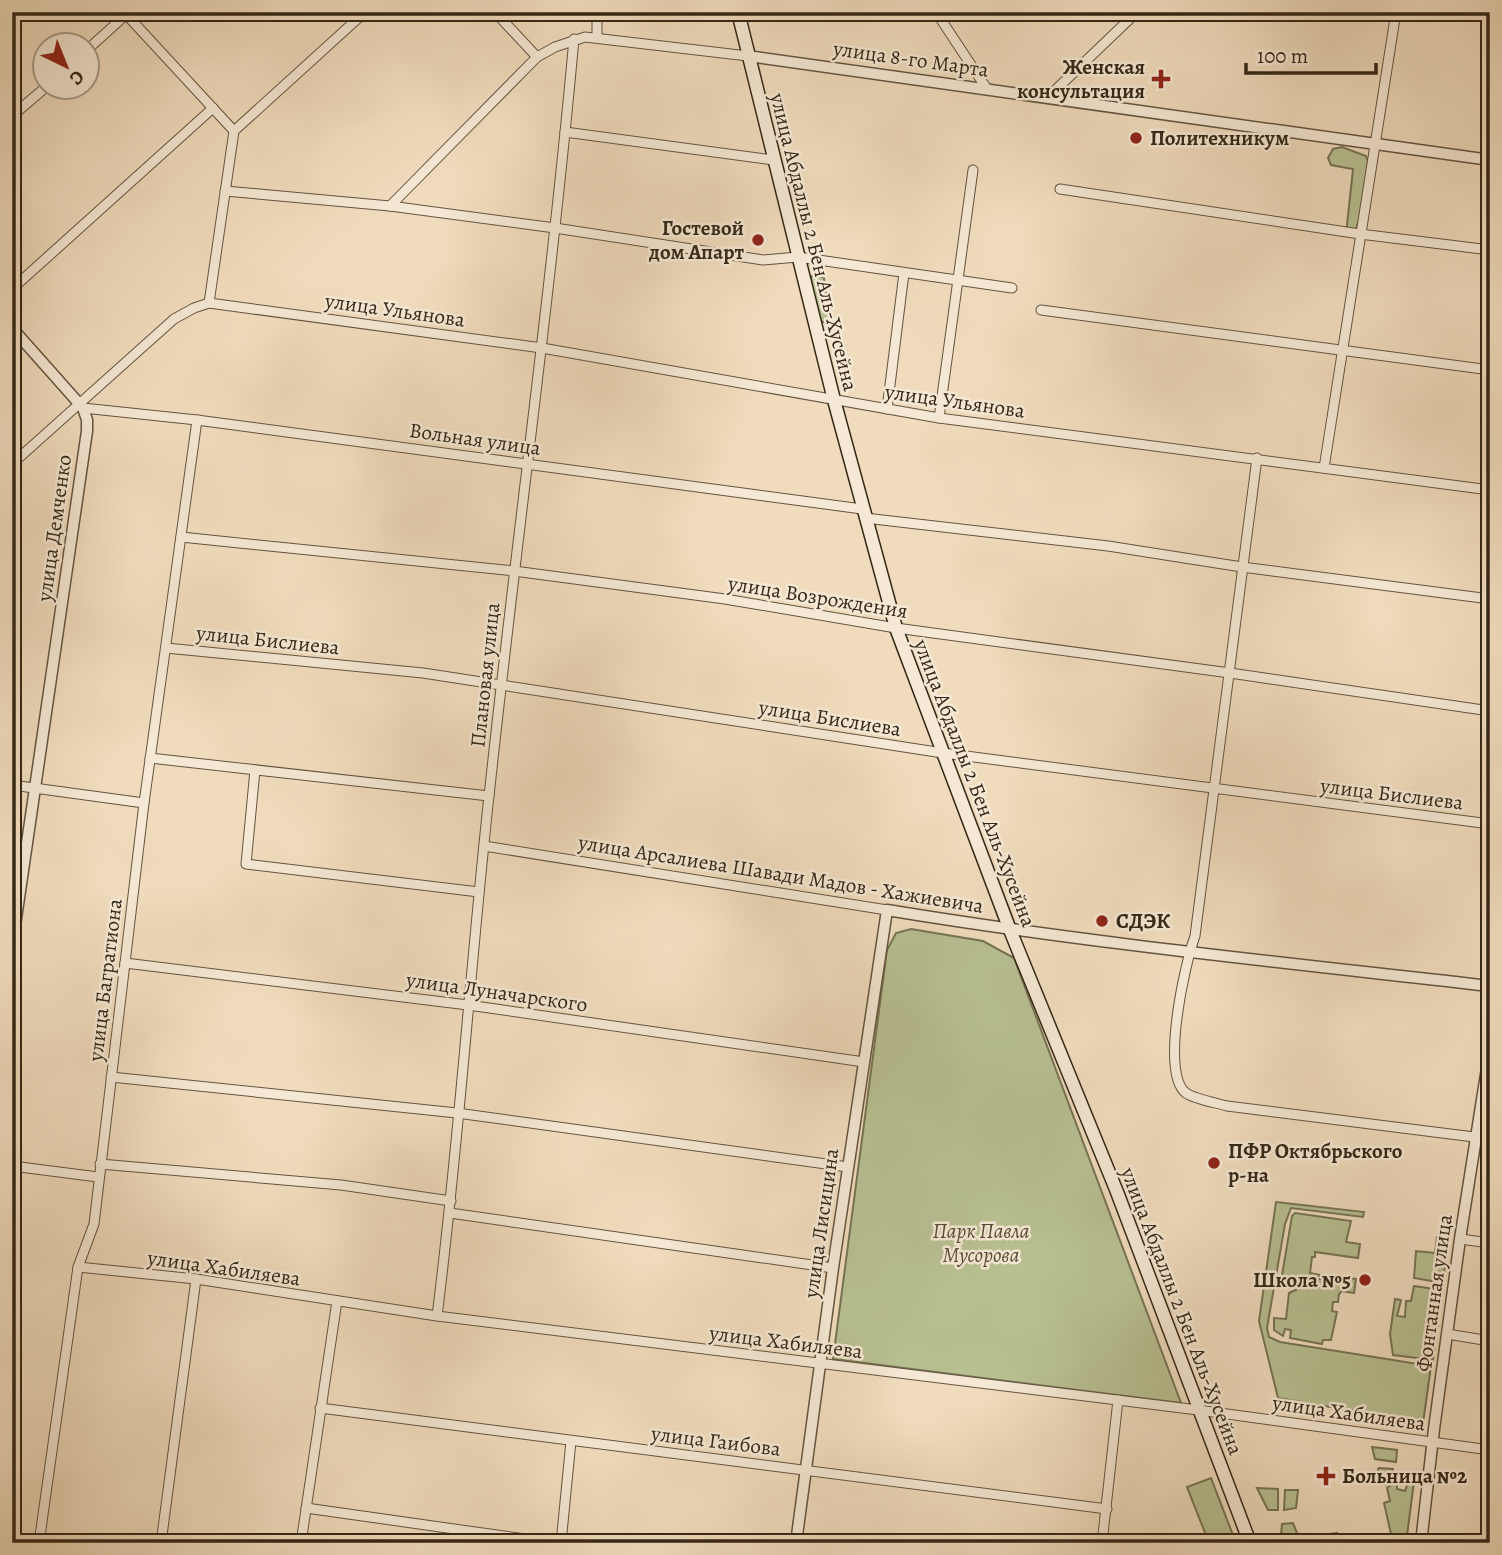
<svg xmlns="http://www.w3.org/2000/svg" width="1502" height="1555" font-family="Alegreya,serif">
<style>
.green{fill:#b8c092;stroke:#767454;stroke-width:2}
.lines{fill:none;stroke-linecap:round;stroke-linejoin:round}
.minor-casing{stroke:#645440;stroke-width:11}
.tertiary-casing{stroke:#645440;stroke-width:13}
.secondary-casing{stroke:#352717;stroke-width:15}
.minor{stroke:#f5e8d4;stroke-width:9}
.tertiary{stroke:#f5e8d4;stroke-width:10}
.secondary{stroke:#f5e8d4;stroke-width:12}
.poi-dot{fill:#8f2418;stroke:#f5e8d4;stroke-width:2.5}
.labels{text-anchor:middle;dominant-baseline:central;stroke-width:5;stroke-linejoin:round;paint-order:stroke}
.street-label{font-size:21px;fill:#352717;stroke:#f5e8d4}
.poi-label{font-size:21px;font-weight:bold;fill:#352717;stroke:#f5e8d4;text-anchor:start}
.park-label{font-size:21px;font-style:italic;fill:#564d36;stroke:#f5e8d4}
</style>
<rect width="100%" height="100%" fill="#f0dcbd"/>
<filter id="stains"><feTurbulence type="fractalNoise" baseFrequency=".00286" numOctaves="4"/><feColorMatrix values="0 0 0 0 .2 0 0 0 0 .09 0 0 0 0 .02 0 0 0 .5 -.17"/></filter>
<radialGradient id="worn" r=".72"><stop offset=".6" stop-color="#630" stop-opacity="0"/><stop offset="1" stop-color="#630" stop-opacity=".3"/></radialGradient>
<g class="green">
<polygon points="1342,147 1366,156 1368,161 1361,214 1356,229 1347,229 1347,225 1353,169 1331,165 1328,158 1333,149"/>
<polygon points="819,275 824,278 830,320 826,323 818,320 813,301 811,276"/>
<polygon points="911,929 983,941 1014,958 1181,1403 833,1359 887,950 896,933"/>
<polygon points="1276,1202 1364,1212 1363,1217 1291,1208 1285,1224 1267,1328 1269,1337 1280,1342 1431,1366 1423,1423 1278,1398 1259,1321"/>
<polygon points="1295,1213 1351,1221 1346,1242 1360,1244 1358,1258 1315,1252 1315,1257 1312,1257 1310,1273 1320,1275 1290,1288 1280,1287 1292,1216"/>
<polygon points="1445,1234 1449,1234 1443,1283 1414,1278 1416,1251 1435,1253 1437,1237 1444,1237"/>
<polygon points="1326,1276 1356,1279 1354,1293 1342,1291 1339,1294 1338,1302 1333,1302 1332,1311 1337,1312 1331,1340 1323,1340 1322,1344 1290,1338 1291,1330 1285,1329 1283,1336 1274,1330 1274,1318 1286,1319 1289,1293"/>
<polygon points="1414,1286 1442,1290 1433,1360 1393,1355 1390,1334 1395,1299 1401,1300 1397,1316 1405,1317 1406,1301 1411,1301"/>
<polygon points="1372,1447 1397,1450 1396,1462 1375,1459"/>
<polygon points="1379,1468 1393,1469 1392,1481 1386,1485 1385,1481 1379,1481 1378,1469"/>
<polygon points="1211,1478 1236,1543 1209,1543 1187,1487"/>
<polygon points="1408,1482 1414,1482 1406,1543 1393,1543 1384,1503 1390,1501 1387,1488 1393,1483 1397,1484 1397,1489 1405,1491"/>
<polygon points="1257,1488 1278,1489 1278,1510 1268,1510"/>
<polygon points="1285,1490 1298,1490 1296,1508 1284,1510"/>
<polygon points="1293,1523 1298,1536 1278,1543 1277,1538 1281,1535 1282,1524"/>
<polygon points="1337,1533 1339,1543 1311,1542 1310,1537"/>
</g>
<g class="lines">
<g class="minor-casing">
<g id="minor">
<polyline points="124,12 234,131"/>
<polyline points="495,12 537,57"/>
<polyline points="597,12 597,38"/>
<polyline points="936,12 987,89"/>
<polyline points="88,49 129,12"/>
<polyline points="1047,98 1137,12"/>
<polyline points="12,116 46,87"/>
<polyline points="234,131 365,12"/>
<polyline points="565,132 773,160"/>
<polyline points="1060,189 1360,234 1490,250"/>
<polyline points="225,191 390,206 555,228 763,260 798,257 1012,288"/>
<polyline points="390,206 537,57 555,47 585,37 748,56"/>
<polyline points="12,289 213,108"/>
<polyline points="209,303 234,131"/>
<polyline points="1041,310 1490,370"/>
<polyline points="83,408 197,420 862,509"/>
<polyline points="887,409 904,273"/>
<polyline points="939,418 973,170"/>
<path d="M1257,458L1195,936C1185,963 1160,1074 1186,1093C1194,1099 1217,1103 1227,1106L1490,1139"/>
<polyline points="12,464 174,319 194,308 209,303 542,348 939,418 1490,490"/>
<polyline points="1324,468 1396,12"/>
<polyline points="865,518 1108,546 1242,567 1490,599"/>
<polyline points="181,537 514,571 725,599 896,628 1230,673 1490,711"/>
<polyline points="166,648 423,673 943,753 1490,824"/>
<polyline points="150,758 489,796"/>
<polyline points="255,770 246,864 479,892"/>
<polyline points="12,785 144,803"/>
<polyline points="484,846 887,910"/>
<polyline points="125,963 468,1005 864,1062"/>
<polyline points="111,1077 457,1113 848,1167"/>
<polyline points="100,1164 341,1185 451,1201"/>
<polyline points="12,1166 98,1177"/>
<polyline points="450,1213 833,1268"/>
<polyline points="1460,1239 1490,1243"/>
<polyline points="78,1267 196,1279 437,1316 1198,1410 1490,1450"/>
<path d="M437,1316C459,1143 470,969 489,796C516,543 551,292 574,39"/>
<polyline points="1447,1334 1490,1341"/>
<polyline points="320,1408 1107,1509"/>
<polyline points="306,1508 553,1543"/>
<polyline points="39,1543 78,1267 94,1224 144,803 197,420"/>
<polyline points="161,1543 196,1279"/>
<polyline points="301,1543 337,1301"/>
<polyline points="561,1543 571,1441"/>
<polyline points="1102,1543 1118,1400"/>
</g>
</g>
<g class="tertiary-casing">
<g id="tertiary">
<polyline points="748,56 1490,160"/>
<polyline points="12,328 83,408 87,420 87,431 12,946"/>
<path d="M796,1543L833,1268L887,910C1087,943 1288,963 1490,986"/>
<polyline points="1421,1543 1434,1429 1460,1239 1490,1049"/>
</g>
</g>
<g class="secondary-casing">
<polyline id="secondary" points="738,12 834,400 896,628 1010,930 1117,1192 1250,1543"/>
</g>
<use href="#minor" class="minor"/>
<use href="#tertiary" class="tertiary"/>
<use href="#secondary" class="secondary"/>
</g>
<g class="poi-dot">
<path d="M1157.5 68.5h7v7h7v7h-7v7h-7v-7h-7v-7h7z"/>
<circle cx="1136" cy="138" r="7"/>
<circle cx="758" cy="240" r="7"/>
<circle cx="1102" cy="921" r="7"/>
<circle cx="1214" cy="1163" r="7"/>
<circle cx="1365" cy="1280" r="7"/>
<path d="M1322.5 1465.5h7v7h7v7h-7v7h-7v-7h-7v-7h7z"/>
</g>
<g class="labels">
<g class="street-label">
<text transform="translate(911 59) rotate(8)">улица 8-го Марта</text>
<text transform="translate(814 242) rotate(76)">улица Абдаллы 2 Бен Аль-Хусейна</text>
<text transform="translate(395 310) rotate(8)">улица Ульянова</text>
<text transform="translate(955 401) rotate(8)">улица Ульянова</text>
<text transform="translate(475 439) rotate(8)">Вольная улица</text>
<text transform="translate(54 528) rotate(-82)">улица Демченко</text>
<text transform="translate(818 597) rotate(9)">улица Возрождения</text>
<text transform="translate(268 640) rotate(6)">улица Бислиева</text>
<text transform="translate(485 675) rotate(-84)">Плановая улица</text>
<text transform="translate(830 718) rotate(9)">улица Бислиева</text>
<text transform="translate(975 783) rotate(69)">улица Абдаллы 2 Бен Аль-Хусейна</text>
<text transform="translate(1392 794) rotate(7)">улица Бислиева</text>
<text transform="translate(781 874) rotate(9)">улица Арсалиева Шавади Мадов - Хажиевича</text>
<text transform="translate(105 980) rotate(-83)">улица Багратиона</text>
<text transform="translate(497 992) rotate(8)">улица Луначарского</text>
<text transform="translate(821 1223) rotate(-82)">улица Лисицина</text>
<text transform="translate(224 1268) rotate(8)">улица Хабиляева</text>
<text transform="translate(1434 1293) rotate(-82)">Фонтанная улица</text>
<text transform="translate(1182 1311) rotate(69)">улица Абдаллы 2 Бен Аль-Хусейна</text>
<text transform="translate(786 1342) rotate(7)">улица Хабиляева</text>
<text transform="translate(1349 1413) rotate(8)">улица Хабиляева</text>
<text transform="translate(716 1441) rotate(7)">улица Гаибова</text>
</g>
<g class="poi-label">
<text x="1145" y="67" text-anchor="end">Женская<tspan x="1145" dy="24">консультация</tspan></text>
<text x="1150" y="138">Политехникум</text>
<text x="744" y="228" text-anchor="end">Гостевой<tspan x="744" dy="24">дом Апарт</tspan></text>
<text x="1116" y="921">СДЭК</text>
<text x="1228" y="1151">ПФР Октябрьского<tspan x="1228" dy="24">р-на</tspan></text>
<text x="1351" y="1280" text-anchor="end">Школа №5</text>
<text x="1342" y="1476">Больница №2</text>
</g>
<g class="park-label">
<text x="981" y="1231">Парк Павла<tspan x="981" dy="24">Мусорова</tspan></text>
</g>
</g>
<rect width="1502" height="1555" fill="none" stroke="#f0dcbd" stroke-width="42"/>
<rect x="14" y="14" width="1474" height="1527" fill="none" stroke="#352717" stroke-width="3.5"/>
<rect x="21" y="21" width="1460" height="1513" fill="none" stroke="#352717" stroke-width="2"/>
<g transform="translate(66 66) rotate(137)"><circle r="33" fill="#f5e8d4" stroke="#a89b88" stroke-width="2"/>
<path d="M0-5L12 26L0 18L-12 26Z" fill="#8f2418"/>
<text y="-10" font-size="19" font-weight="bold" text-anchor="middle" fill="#352717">С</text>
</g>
<path d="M1246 63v10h130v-10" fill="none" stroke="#352717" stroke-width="3.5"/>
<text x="1257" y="63" font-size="21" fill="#352717" stroke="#f5e8d4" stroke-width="5" paint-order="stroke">100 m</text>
<rect width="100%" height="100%" filter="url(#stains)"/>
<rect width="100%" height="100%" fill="url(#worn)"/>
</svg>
